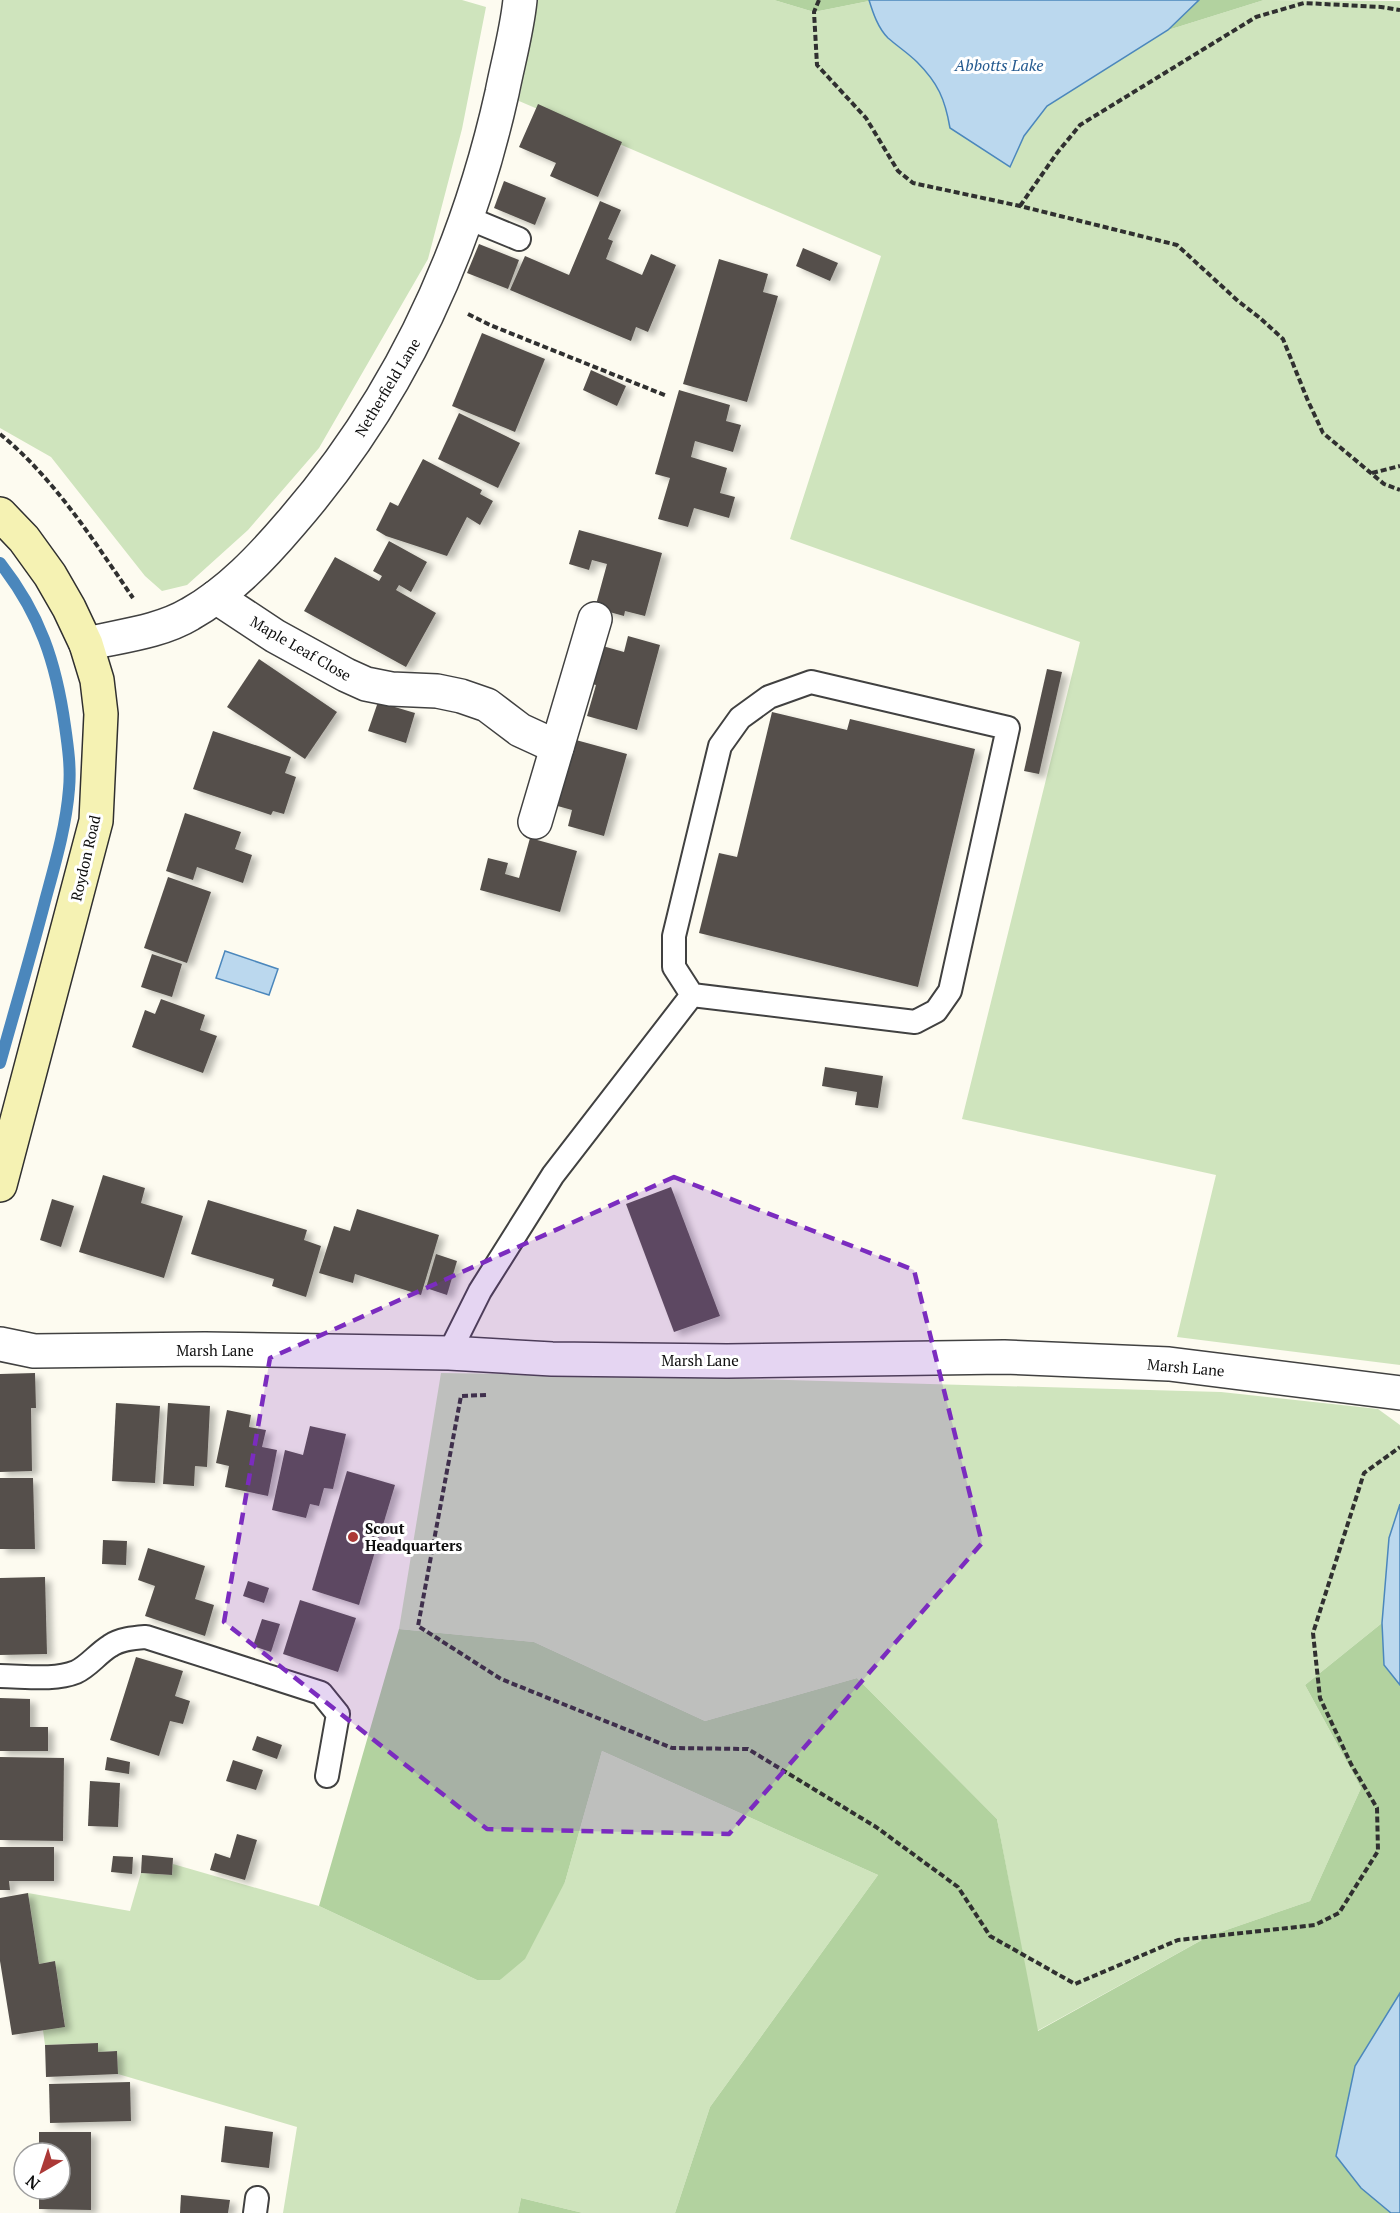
<svg xmlns="http://www.w3.org/2000/svg" width="1400" height="2213" font-family="'PT Serif',serif">
<style>
.green{fill:#cfe4bd}
.forest{fill:#b2d29f}
.water{fill:#bbd8ee;stroke:#4b87bc;stroke-width:1.5}
.lines{fill:none;stroke-linecap:round;stroke-linejoin:round}
.stream{stroke:#4b87bc;stroke-width:12}
.building{fill:#55504b;filter:url(#shadow)}
.service-casing{stroke:#414141;stroke-width:26}
.minor-casing{stroke:#414141;stroke-width:36}
.secondary-casing{stroke:#303030;stroke-width:36}
.path{stroke:#303030;stroke-width:4;stroke-dasharray:6 3;stroke-linecap:butt}
.service{stroke:#fff;stroke-width:22}
.minor{stroke:#fff;stroke-width:33}
.secondary{stroke:#f5f2b3;stroke-width:33}
.marked{fill:#7b2cbf;fill-opacity:0.2;stroke:#7b2cbf;stroke-width:4.5;stroke-dasharray:12 8;stroke-linejoin:round}
.poi-dot{fill:#ac3937;stroke:#fff;stroke-width:2}
.labels{text-anchor:middle;dominant-baseline:central;stroke-width:6;stroke-linejoin:round;paint-order:stroke}
.street-label{font-size:15px;fill:#0e0e0e;stroke:#fff}
.poi-label{font-size:15px;font-weight:bold;fill:#0e0e0e;stroke:#fff;text-anchor:start}
.water-label{font-size:16px;font-style:italic;fill:#265b90;stroke:#fff}
</style>
<defs>
<filter id="shadow"><feDropShadow dx="6" dy="4" stdDeviation="3" flood-color="#0004"/></filter>
</defs>
<rect width="100%" height="100%" fill="#fdfbf0"/>
<g class="green">
<polygon points="0,0 462,0 486,7 462,129 428,259 319,448 248,530 187,585 162,591 145,576 51,457 0,428"/>
<path d="M535,0H774L814,12L869,1C873,13 877,25 885,35C893,44 905,51 914,59C936,78 945,100 950,128L1009,166L1024,136L1047,106L1168,30L1264,0L1400,1V1365L1177,1337L1216,1175L962,1119L1080,642L790,539L881,256L519,101Z"/>
<polygon points="441,1373 641,1376 1221,1392 1378,1409 1400,1425 1400,1504 1389,1538 1382,1623 1305,1685 1361,1788 1310,1901 1209,1936 1037,2031 997,1819 857,1678 705,1721 534,1642 399,1629"/>
<polygon points="602,1751 878,1875 710,2107 675,2213 583,2213 521,2198 518,2213 283,2213 297,2127 118,2074 117,2051 98,2052 98,2043 45,2045 43,2030 65,2026 55,1961 39,1964 28,1893 130,1911 141,1873 172,1875 173,1864 319,1906 477,1980 500,1980 565,1882"/>
</g>
<g class="forest">
<polygon points="774,0 869,0 869,1 814,12"/>
<polygon points="1199,0 1264,0 1168,30"/>
<polygon points="1382,1623 1384,1665 1400,1685 1400,1993 1355,2066 1336,2156 1391,2213 675,2213 710,2107 878,1875 602,1751 565,1882 525,1959 500,1980 477,1980 319,1906 399,1629 534,1642 705,1721 857,1678 997,1819 1038,2031 1209,1936 1310,1901 1361,1788 1305,1685"/>
<polygon points="521,2198 583,2213 518,2213"/>
</g>
<g class="water">
<path d="M869,0H1199L1168,30L1047,106L1024,136L1010,167L950,128C945,99 938,83 917,62C908,53 897,46 888,38C878,28 873,13 869,0Z"/>
<polygon points="225,951 278,969 269,995 216,978"/>
<polygon points="1400,1504 1400,1685 1384,1665 1382,1623 1389,1538"/>
<polygon points="1400,1993 1400,2213 1391,2213 1361,2188 1336,2156 1355,2066"/>
</g>
<g class="lines">
<path class="stream" d="M0,563C40,614 56,662 65,726C68,747 71,768 69,789C66,827 55,864 45,901C31,955 15,1009 0,1063"/>
</g>
<g class="building">
<polygon points="538,104 622,142 598,197 550,176 556,163 519,147"/>
<polygon points="504,181 546,198 535,225 494,208"/>
<polygon points="600,201 621,210 608,239 613,241 606,259 642,275 651,254 676,265 648,332 636,327 631,341 510,290 525,256 569,275"/>
<polygon points="479,244 519,260 508,289 467,273"/>
<polygon points="803,248 838,263 830,281 796,266"/>
<polygon points="719,259 768,274 763,292 778,296 747,402 683,384"/>
<polygon points="482,333 545,359 515,432 452,406"/>
<polygon points="591,370 626,386 617,406 583,390"/>
<polygon points="679,390 730,405 726,421 741,425 733,452 695,441 691,457 727,468 720,493 735,497 729,518 694,508 688,527 658,519 670,478 655,474"/>
<polygon points="459,413 520,443 498,488 438,459"/>
<polygon points="423,459 482,490 480,494 493,501 480,525 467,517 447,556 386,536 376,530 390,502 398,506"/>
<polygon points="579,530 662,553 645,616 625,611 624,616 595,608 607,564 592,560 589,570 569,564"/>
<polygon points="389,541 427,562 411,592 399,585 396,590 436,613 406,667 304,611 335,557 379,581 382,576 373,571"/>
<polygon points="628,636 660,645 637,730 587,716 596,685 589,683 599,645 624,652"/>
<polygon points="259,659 337,712 305,759 227,707"/>
<polygon points="1047,669 1062,672 1039,774 1024,771"/>
<polygon points="378,702 415,713 406,743 368,731"/>
<polygon points="772,712 847,730 850,719 975,749 918,987 699,933 719,853 737,857"/>
<polygon points="213,731 291,757 285,773 296,777 284,814 273,811 271,815 193,789"/>
<polygon points="576,740 627,754 604,836 568,826 572,810 554,805 564,767 569,768"/>
<polygon points="185,813 241,832 235,849 252,855 243,883 197,867 193,880 166,871"/>
<polygon points="530,838 577,851 560,912 480,890 488,858 508,863 505,874 519,878"/>
<polygon points="168,877 211,892 187,963 144,948"/>
<polygon points="152,954 182,964 172,997 141,987"/>
<polygon points="161,999 205,1015 200,1030 217,1036 203,1073 132,1047 145,1010 155,1014"/>
<polygon points="825,1067 883,1076 878,1108 855,1105 857,1092 822,1086"/>
<polygon points="103,1175 145,1188 141,1203 183,1216 164,1278 79,1252"/>
<polygon points="671,1187 720,1316 674,1332 626,1204"/>
<polygon points="52,1199 74,1206 61,1247 40,1240"/>
<polygon points="208,1200 307,1230 304,1240 321,1246 306,1297 272,1286 274,1279 191,1254"/>
<polygon points="357,1209 439,1235 421,1295 355,1274 353,1283 319,1273 334,1226 350,1231"/>
<polygon points="436,1254 457,1261 447,1295 426,1288"/>
<polygon points="35,1373 36,1408 31,1408 32,1471 0,1472 0,1374"/>
<polygon points="116,1403 160,1406 155,1483 112,1481"/>
<polygon points="168,1403 210,1406 207,1467 195,1466 194,1486 163,1484"/>
<polygon points="227,1410 251,1415 249,1427 266,1430 262,1447 277,1450 268,1496 225,1487 229,1466 216,1463"/>
<polygon points="310,1426 346,1434 333,1489 324,1488 319,1506 310,1504 306,1518 272,1510 285,1450 303,1455"/>
<polygon points="347,1471 395,1485 359,1605 312,1590"/>
<polygon points="0,1478 33,1478 35,1549 0,1549"/>
<polygon points="103,1540 127,1541 126,1565 102,1564"/>
<polygon points="148,1548 205,1566 195,1599 214,1605 205,1636 145,1616 155,1586 138,1580"/>
<polygon points="45,1577 47,1654 0,1655 0,1578"/>
<polygon points="248,1581 269,1588 264,1603 243,1596"/>
<polygon points="300,1600 356,1618 338,1672 283,1654"/>
<polygon points="262,1619 280,1624 271,1652 253,1646"/>
<polygon points="136,1657 183,1671 175,1696 190,1701 183,1724 170,1721 159,1756 110,1740"/>
<polygon points="0,1698 30,1699 30,1727 48,1727 48,1751 0,1751"/>
<polygon points="257,1736 282,1745 277,1759 252,1750"/>
<polygon points="0,1757 64,1758 63,1841 0,1840"/>
<polygon points="107,1757 130,1762 129,1774 105,1770"/>
<polygon points="233,1760 263,1770 256,1790 226,1781"/>
<polygon points="90,1781 120,1783 118,1827 88,1826"/>
<polygon points="237,1834 257,1840 245,1880 210,1870 215,1853 230,1858"/>
<polygon points="0,1847 54,1847 54,1881 9,1881 10,1890 0,1890"/>
<polygon points="142,1855 173,1858 172,1875 141,1873"/>
<polygon points="113,1856 133,1857 132,1874 111,1872"/>
<polygon points="28,1893 39,1964 55,1961 65,2027 12,2035 0,1961 0,1898"/>
<polygon points="98,2043 98,2052 117,2051 118,2074 46,2077 45,2045"/>
<polygon points="130,2082 131,2121 50,2123 49,2084"/>
<polygon points="225,2126 273,2132 269,2168 221,2162"/>
<polygon points="39,2132 91,2132 91,2210 39,2209 39,2189 60,2189 60,2153 39,2153"/>
<polygon points="181,2195 230,2200 228,2213 180,2213"/>
</g>
<g class="lines">
<g class="service-casing">
<g id="service">
<polyline points="468,218 519,239"/>
<polyline points="449,1353 480,1291 553,1175 692,995 915,1022 936,1011 950,991 1008,728 811,682 769,697 740,718 720,746 674,936 674,967 692,995"/>
<path d="M0,1676C23,1676 54,1681 76,1672C89,1666 97,1654 110,1646C120,1639 134,1638 146,1637L321,1693L338,1714L327,1776"/>
<polyline points="255,2213 257,2198"/>
</g>
</g>
<g class="minor-casing">
<g id="minor">
<polyline points="216,597 275,636 346,675 366,684 391,689 437,691 461,696 487,705 520,730 557,747"/>
<path d="M86,644C120,636 160,632 190,614C229,592 262,557 291,523C399,399 466,254 502,93C508,62 517,31 520,0"/>
<polyline points="535,822 595,619"/>
<polyline points="0,1344 34,1351 205,1349 449,1353 552,1359 727,1361 1004,1357 1169,1364 1400,1393"/>
</g>
</g>
<g class="secondary-casing">
<polyline id="secondary" points="0,514 24,539 50,575 69,608 86,644 97,680 101,714 96,821 0,1185"/>
</g>
<g class="path">
<polyline points="819,0 814,12 817,65 866,118 898,171 913,183 1020,206 1177,245 1238,301 1260,318 1283,339 1308,401 1323,433 1384,484 1400,490"/>
<polyline points="1020,206 1057,153 1080,125 1256,17 1304,3 1381,7 1400,10"/>
<polyline points="468,314 490,325 667,396"/>
<path d="M0,434C54,478 94,541 133,598"/>
<polyline points="1372,473 1400,466"/>
<polyline points="486,1395 461,1396 418,1626 501,1679 672,1748 748,1749 876,1827 958,1887 990,1936 1075,1984 1178,1940 1315,1925 1339,1913 1378,1851 1377,1808 1351,1764 1320,1698 1313,1633 1364,1473 1400,1447"/>
</g>
<use href="#service" class="service"/>
<use href="#minor" class="minor"/>
<use href="#secondary" class="secondary"/>
</g>
<path class="marked" d="M674,1177L914,1270L982,1543L729,1834L487,1829L224,1622L270,1358Z"/>
<circle class="poi-dot" cx="353" cy="1537" r="6"/>
<g class="labels">
<g class="street-label">
<text transform="translate(387 387) rotate(-59)">Netherfield Lane</text>
<text transform="translate(301 648) rotate(30)">Maple Leaf Close</text>
<text transform="translate(85 858) rotate(-77)">Roydon Road</text>
<text x="215" y="1350">Marsh Lane</text>
<text x="700" y="1360">Marsh Lane</text>
<text transform="translate(1186 1367) rotate(5)">Marsh Lane</text>
</g>
<g class="poi-label">
<text x="365" y="1528">Scout<tspan x="365" dy="17">Headquarters</tspan></text>
</g>
<g class="water-label">
<text x="999" y="65">Abbotts Lake</text>
</g>
</g>
<g transform="translate(42 2171) rotate(219)"><circle r="28" fill="#ffffff" stroke="#9f9f9f" stroke-width="1.5"/>
<path d="M0-4.5L10 22L0 15L-10 22Z" fill="#ac3937"/>
<text y="-9" font-size="16" font-weight="bold" text-anchor="middle" fill="#0e0e0e">N</text>
</g>
</svg>
